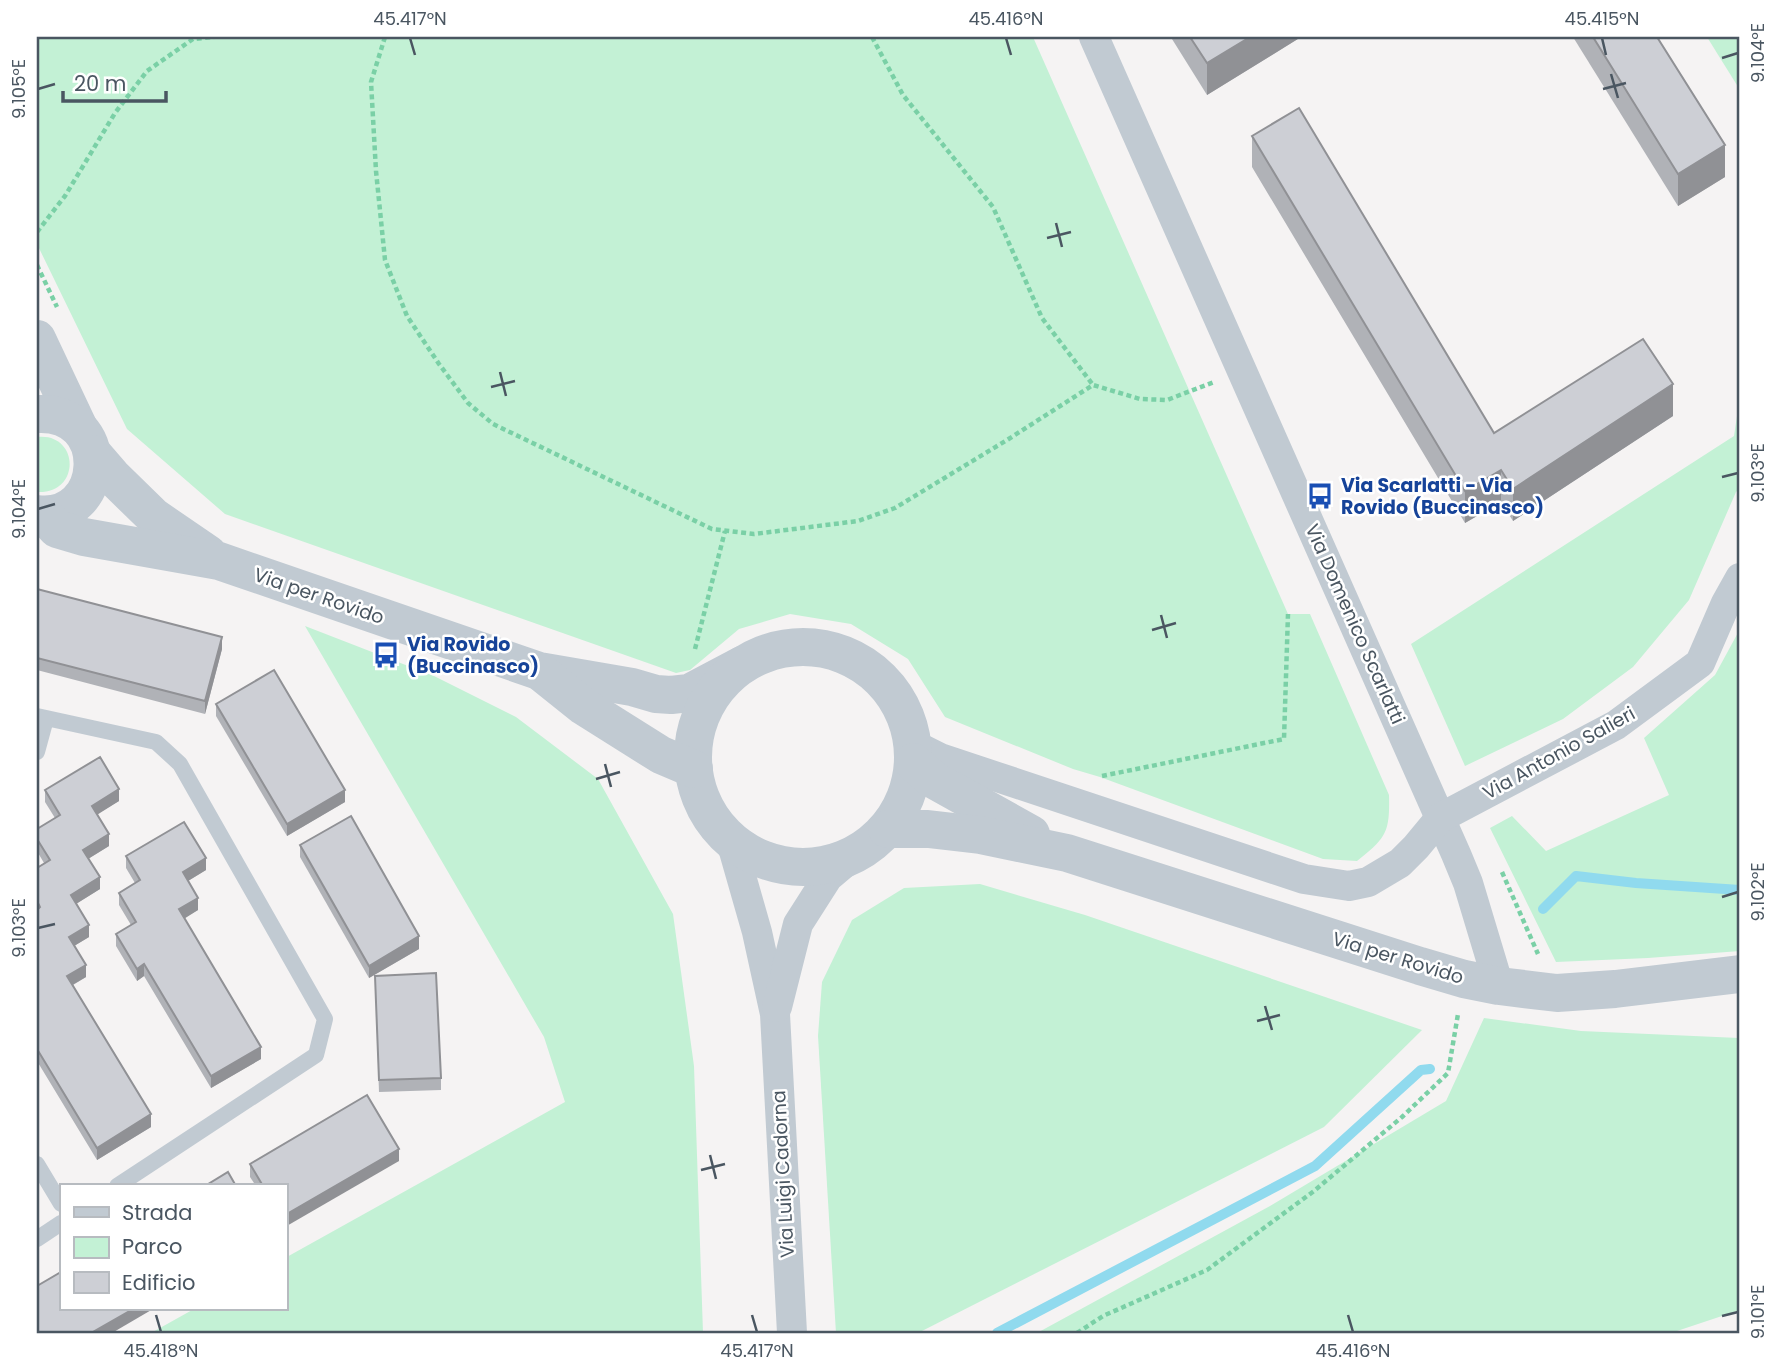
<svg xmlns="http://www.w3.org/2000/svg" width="1777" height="1370" font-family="Poppins,sans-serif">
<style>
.green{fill:#c3f1d5}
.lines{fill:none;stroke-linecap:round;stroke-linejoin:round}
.stream{stroke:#90daee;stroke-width:10}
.path{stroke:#7ad0a6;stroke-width:4.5;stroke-dasharray:5 3.5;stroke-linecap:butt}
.service{stroke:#c1cad2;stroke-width:16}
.minor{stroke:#c1cad2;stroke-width:30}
.tertiary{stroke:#c1cad2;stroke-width:38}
.wall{fill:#b0b2b7}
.shaded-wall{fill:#909195}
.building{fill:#cdcfd5;stroke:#909195;stroke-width:2}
.ticks{fill:none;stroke:#4a5661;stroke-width:2.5}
.labels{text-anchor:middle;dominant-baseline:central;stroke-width:5;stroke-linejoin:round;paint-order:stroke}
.transit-label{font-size:19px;font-weight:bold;fill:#164399;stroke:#fff;text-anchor:start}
.street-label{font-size:19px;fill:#4a5661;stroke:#fff}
.neatline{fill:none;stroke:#4a5661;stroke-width:2.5}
.ticks-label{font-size:18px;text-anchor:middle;fill:#4a5661}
</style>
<rect width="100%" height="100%" fill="#f5f3f3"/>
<g class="green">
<path d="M37,37H1033L1288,614H1310L1389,795C1390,833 1386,838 1357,861L1323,859L1100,777L1073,769L945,717L908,659L851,624L790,614L739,629L690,670L676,673L225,514L127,429L37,244Z"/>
<polygon points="1707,37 1740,37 1740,90"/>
<polygon points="1740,396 1740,488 1736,492 1689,600 1633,667 1563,719 1465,766 1411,644 1734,436"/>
<path d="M37,437C79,432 82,494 37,492Z"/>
<polygon points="305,626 434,676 516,717 598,779 673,914 694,1066 703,1333 151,1333 194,1309 285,1309 285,1258 565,1102 544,1037"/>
<polygon points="1740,629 1740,951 1648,958 1556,962 1490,828 1512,816 1546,851 1669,795 1644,738 1715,675"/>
<polygon points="980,884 1085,915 1422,1030 1324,1127 918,1333 836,1333 818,1036 822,982 852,920 904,888"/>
<polygon points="1484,1018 1581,1031 1739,1038 1740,1054 1740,1310 1671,1333 1037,1333 1270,1206 1446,1101"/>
</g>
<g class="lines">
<g class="stream">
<polyline points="1543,909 1576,876 1636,883 1740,890"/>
<polyline points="997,1333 1315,1166 1421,1070 1430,1069"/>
</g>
<g class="path">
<polyline points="385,37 371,82 376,171 385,260 407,316 439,364 468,403 493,424 712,529 754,534 858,521 895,508 1007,440 1093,385 1140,399 1167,400 1214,382"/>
<polyline points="872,37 903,95 993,207 1042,318 1093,385"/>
<polyline points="37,232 65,196 115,113 147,71 193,39 214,37"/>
<polyline points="37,265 57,307"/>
<polyline points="695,649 725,531"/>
<polyline points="1102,776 1284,739 1288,614"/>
<polyline points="1502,872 1538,954"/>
<polyline points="1077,1333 1103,1316 1207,1270 1314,1191 1402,1117 1448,1073 1458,1014"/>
</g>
<g class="service">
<polyline points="37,716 156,742 180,764 325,1019 316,1055 117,1186"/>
<polyline points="37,752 46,719"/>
<polyline points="37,1164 61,1204"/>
<polyline points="37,1239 61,1223"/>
</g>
<g class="minor">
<polyline points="1094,37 1456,854 1468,883 1499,986"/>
<polyline points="912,744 940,758 1304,879 1349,886 1368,882 1400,863 1416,847 1440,818 1616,725 1700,663 1726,603 1740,578"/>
<polyline points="731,841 757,932 775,1014 792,1333"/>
<polyline points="777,1007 798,924 828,877 854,855"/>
</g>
<g class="tertiary">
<polyline points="37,339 79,428"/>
<path d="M37,414C115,410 107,523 37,514"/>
<polyline points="93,454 112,476 154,517 208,554"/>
<polyline points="44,515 57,529 84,537 219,561 539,671 632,687 656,694 671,695 689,693 742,665"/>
<circle cx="803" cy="757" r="110"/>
<polyline points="543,674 583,706 661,755 694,769"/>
<polyline points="913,762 934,780 1031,834"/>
<polyline points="887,829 928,829 980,835 1067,853 1420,966 1464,979 1499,986 1557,993 1615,989 1740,974"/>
</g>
</g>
<g class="wall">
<polygon points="1172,37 1301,37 1207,95 1172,39"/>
<polygon points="1573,37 1657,37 1725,177 1678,206"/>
<polygon points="1252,136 1494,433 1673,416 1513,521 1501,502 1465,523 1252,167"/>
<polygon points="37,589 222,649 205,714 37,670"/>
<polygon points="216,704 345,802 287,836 216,716"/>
<polygon points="45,790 119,801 97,814 109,846 88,859 100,889 76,904 89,937 74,946 86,977 73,985 151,1127 97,1160 37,1061 37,868 44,863 37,851 37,829 55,818 45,802"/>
<polygon points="300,845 419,949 369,978 300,857"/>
<polygon points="126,856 206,870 188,881 198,910 184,918 261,1059 211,1088 144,976 137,981 116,946 116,934 131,925 119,905 119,893 135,883 126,868"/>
<polygon points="375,976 441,1078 441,1090 379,1092"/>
<polygon points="399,1161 285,1186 256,1186 250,1177 250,1164"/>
</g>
<g class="shaded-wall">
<polygon points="1250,37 1301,37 1207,95 1207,63"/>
<polygon points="1725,145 1725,177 1678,206 1678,174"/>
<polygon points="1673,384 1673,416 1513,521 1513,489"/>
<polygon points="1501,470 1501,502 1465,523 1465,491"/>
<polygon points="222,637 222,649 205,714 205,701"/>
<polygon points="119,789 119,801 92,818 92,806"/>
<polygon points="345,790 345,802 287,836 287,824"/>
<polygon points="109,834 109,846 83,862 83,850"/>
<polygon points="206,858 206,870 183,884 183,872"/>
<polygon points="100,877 100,889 71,907 71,895"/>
<polygon points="198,898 198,910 179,922 179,909"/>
<polygon points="89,925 89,937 69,949 69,937"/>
<polygon points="419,936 419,949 369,978 369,966"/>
<polygon points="144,964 144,976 137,981 137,969"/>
<polygon points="86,965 86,977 67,988 67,976"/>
<polygon points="261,1047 261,1059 211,1088 211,1076"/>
<polygon points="151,1114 151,1127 97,1160 97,1148"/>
<polygon points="399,1149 399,1161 285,1227 285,1215"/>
<polygon points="133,1309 153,1309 112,1333 91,1333"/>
</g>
<g class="building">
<polygon points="1190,37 1250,37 1207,63"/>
<polygon points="1593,37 1657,37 1725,145 1678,174"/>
<polygon points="1299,108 1494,433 1643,339 1673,384 1513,489 1501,470 1465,491 1252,136"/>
<polygon points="37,589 222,637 205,701 37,658"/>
<polygon points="274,670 345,790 287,824 216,704"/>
<polygon points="100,757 119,789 92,806 109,834 83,850 100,877 71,895 89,925 69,937 86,965 67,976 151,1114 97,1148 37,1049 37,910 40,907 37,901 37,868 50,860 37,839 37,829 60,815 45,790"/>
<polygon points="351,816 419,936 369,966 300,845"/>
<polygon points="184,822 206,858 183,872 198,898 179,909 261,1047 211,1076 144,964 137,969 116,934 136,922 119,893 140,880 126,856"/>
<polygon points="436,973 441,1078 379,1080 375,976"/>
<polygon points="367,1095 399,1149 285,1215 285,1186 263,1186 250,1164"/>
<polygon points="228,1172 236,1186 205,1186"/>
<polygon points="61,1272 61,1309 133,1309 91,1333 37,1333 37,1286"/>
</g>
<path class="ticks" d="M410,38L415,55M1006,38L1011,55M1602,38L1606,55M1722,58L1738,53M1611,74L1618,98M38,89L55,84M1603,89L1626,83M1056,223L1062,247M1047,238L1071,232M500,372L506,396M491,387L515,381M1722,477L1738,473M38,509L55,504M1161,615L1167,638M1152,630L1176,623M605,764L611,787M596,779L620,772M1722,897L1738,892M38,928L55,924M1265,1006L1272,1030M1257,1021L1280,1015M710,1155L716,1179M701,1170L725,1164M156,1315L161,1332M752,1315L757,1332M1348,1315L1353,1332M1722,1316L1738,1312"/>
<defs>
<g id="bus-bare" transform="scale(2.1)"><path d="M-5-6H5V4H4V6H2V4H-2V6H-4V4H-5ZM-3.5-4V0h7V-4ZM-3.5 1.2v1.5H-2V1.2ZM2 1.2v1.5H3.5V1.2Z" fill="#1a4fb4" stroke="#fff" stroke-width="2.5" paint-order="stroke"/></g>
</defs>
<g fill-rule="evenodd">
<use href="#bus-bare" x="1320" y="496"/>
<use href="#bus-bare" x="386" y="655"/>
</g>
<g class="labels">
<g class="transit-label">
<text x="1341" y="485">Via Scarlatti - Via<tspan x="1341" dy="22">Rovido (Buccinasco)</tspan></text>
<text x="407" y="644">Via Rovido<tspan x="407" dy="22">(Buccinasco)</tspan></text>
</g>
<g class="street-label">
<text transform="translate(319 596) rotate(19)">Via per Rovido</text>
<text transform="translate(1355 624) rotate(66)">Via Domenico Scarlatti</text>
<text transform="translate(1559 753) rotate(-29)">Via Antonio Salieri</text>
<text transform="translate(1398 958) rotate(17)">Via per Rovido</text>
<text transform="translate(783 1174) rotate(-93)">Via Luigi Cadorna</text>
</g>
</g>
<rect width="1777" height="1370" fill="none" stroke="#ffffff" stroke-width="77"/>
<rect x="60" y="1184" width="228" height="126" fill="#ffffff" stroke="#b7bbc0" stroke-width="2"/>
<rect x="74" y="1207" width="35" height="10" fill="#c1cad2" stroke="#b7bbc0" stroke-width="2"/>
<text x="122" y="1220" font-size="21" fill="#4a5661">Strada</text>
<rect x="74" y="1237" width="35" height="21" fill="#c3f1d5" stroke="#b7bbc0" stroke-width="2"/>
<text x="122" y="1254" font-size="21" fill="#4a5661">Parco</text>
<rect x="74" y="1272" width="35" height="21" fill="#cdcfd5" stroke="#b7bbc0" stroke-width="2"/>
<text x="122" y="1290" font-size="21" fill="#4a5661">Edificio</text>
<path d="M63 91v10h103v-10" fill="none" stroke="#4a5661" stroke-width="3.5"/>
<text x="74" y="91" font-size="21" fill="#4a5661" stroke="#ffffff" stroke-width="5" paint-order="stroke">20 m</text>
<rect x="38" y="38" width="1700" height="1294" class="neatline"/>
<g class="ticks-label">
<text x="410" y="25">45.417°N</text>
<text x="1006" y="25">45.416°N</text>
<text x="1602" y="25">45.415°N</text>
<text transform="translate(1758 53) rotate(-90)" y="6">9.104°E</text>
<text transform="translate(19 89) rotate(-90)" y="6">9.105°E</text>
<text transform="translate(1758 473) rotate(-90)" y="6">9.103°E</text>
<text transform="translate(19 509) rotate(-90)" y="6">9.104°E</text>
<text transform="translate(1758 892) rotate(-90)" y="6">9.102°E</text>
<text transform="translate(19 928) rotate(-90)" y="6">9.103°E</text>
<text transform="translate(1758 1312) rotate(-90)" y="6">9.101°E</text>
<text x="161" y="1357">45.418°N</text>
<text x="757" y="1357">45.417°N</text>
<text x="1353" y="1357">45.416°N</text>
</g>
</svg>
